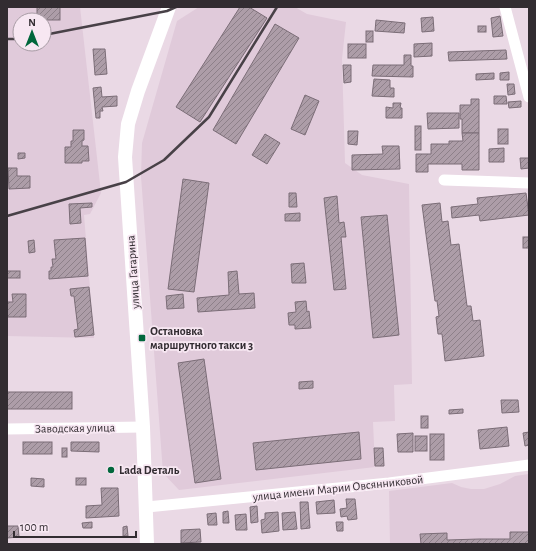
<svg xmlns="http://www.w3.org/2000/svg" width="536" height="551" font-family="'Alegreya Sans',sans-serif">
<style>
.built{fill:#e0cada;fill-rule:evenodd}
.building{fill:url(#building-hatch);stroke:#7b6d77}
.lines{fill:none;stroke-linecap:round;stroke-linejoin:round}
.minor{stroke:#fff;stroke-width:11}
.major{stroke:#fff;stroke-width:14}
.rail{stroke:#484147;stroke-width:2.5}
.poi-dot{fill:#01673c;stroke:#f7e7f2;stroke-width:1.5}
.labels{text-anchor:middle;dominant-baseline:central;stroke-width:3.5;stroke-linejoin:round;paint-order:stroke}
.street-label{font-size:12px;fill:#322c31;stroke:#f7e7f2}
.poi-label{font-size:12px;font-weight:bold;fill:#322c31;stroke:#f7e7f2;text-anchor:start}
</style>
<defs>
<pattern id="building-hatch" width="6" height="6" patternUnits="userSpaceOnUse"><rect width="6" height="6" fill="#ad9da8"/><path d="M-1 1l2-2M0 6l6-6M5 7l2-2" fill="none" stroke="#8d8089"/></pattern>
</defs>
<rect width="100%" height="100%" fill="#ead9e5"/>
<g class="built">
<path d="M7,7H80L101,193L90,214L84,215L94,338L7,336ZM20,20H44V44H20Z"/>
<polygon points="199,7 295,7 307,14 346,22 342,59 345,163 362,175 409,184 412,384 394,385 395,421 373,422 375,467 179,490 163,473 141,176 142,143 177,21"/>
<polygon points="529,474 529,544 390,544 389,491 452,483 461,487 471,489 484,489 500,484 515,476"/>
</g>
<g class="building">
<rect x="37" y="7" width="23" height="13"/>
<polygon points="240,7 249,7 267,18 200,122 176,107"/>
<polygon points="500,16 503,36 493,37 491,18"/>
<polygon points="433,17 434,31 422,32 421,18"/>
<polygon points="376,20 405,23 404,33 375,31"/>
<polygon points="275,24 299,38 236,144 213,130"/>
<rect x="478" y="26" width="8" height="6"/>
<rect x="366" y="31" width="7" height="11"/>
<polygon points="432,43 432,56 414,57 414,44"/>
<rect x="348" y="44" width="18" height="14"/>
<polygon points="93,49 105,49 107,74 95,75"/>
<polygon points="506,50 507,59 449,61 448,52"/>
<polygon points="404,55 411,55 411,66 413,66 413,77 372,76 373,65 404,65"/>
<polygon points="343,65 351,65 351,82 344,83"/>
<polygon points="509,72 509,80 500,80 500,73"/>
<polygon points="494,73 494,79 476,80 476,74"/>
<polygon points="374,79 390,80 390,88 394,88 394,97 372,96"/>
<polygon points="507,84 514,84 515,94 508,95"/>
<polygon points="101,87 102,97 117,96 117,106 102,107 103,111 100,111 100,118 96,118 93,88"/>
<polygon points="305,95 319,101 305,135 291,129"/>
<polygon points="494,96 506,96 507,104 494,104"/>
<polygon points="471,99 479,99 479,133 462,133 462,119 460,119 460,105 471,105"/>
<polygon points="521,101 521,107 509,108 508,102"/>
<polygon points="393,103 401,103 400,108 402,108 402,118 386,118 386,107 393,108"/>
<polygon points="427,113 459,113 459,128 428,129"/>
<rect x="415" y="126" width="6" height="24"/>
<rect x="498" y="129" width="10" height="15"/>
<polygon points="73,130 84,130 84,140 82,141 82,146 88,146 89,161 82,161 82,163 65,163 65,147 71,147 71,141 73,141"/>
<polygon points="348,131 358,131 357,145 348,144"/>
<polygon points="462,133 479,133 479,170 462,170 462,164 428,164 428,172 416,172 416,154 431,154 431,144 449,144 449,141 463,141"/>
<polygon points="265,134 280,143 267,164 252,155"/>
<polygon points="382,146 399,146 400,169 352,170 352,155 383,154"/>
<polygon points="504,148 504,162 489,162 489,149"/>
<polygon points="18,153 25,153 25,158 18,159"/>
<polygon points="520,158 529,158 529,168 521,169"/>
<polygon points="8,168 17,168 17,176 30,176 30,188 9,189"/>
<polygon points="183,179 209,183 194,292 168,289"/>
<polygon points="289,193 296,193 297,207 289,207"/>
<polygon points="526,193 529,215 480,221 479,215 452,218 451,207 478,204 477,198"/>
<polygon points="337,196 339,223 344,222 346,237 341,237 346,289 334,290 324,198"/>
<polygon points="92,203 92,207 80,208 81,223 70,224 69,204"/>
<polygon points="440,203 442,222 448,221 451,245 459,244 467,306 471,306 473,321 480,320 484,356 445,361 442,334 438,334 436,317 439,316 437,301 435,301 422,205"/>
<polygon points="300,213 300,221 285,221 285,214"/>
<polygon points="387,215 399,335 373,338 361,217"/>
<rect x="523" y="237" width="6" height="11"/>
<polygon points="85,238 88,276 49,279 49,271 51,271 51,267 53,267 52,259 56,259 54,240"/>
<polygon points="34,240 35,252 29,253 28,241"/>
<polygon points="304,263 306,283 292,283 291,264"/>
<rect x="7" y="271" width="13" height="7"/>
<polygon points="237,271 239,294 254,293 255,308 198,312 197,298 229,295 228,272"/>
<polygon points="89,287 94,335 75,337 74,330 78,329 74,296 71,296 70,289"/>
<polygon points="12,294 26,294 26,317 7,317 7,302 13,302"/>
<polygon points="183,294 184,308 167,309 166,296"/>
<polygon points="306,301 307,312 309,311 311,328 295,329 295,325 289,325 288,313 296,312 295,302"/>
<polygon points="204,359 221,479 195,483 178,363"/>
<polygon points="313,381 313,388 299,389 299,382"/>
<rect x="7" y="392" width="65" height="17"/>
<polygon points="501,400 518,400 519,412 502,413"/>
<polygon points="463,409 463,413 449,414 449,410"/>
<rect x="421" y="416" width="7" height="12"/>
<polygon points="507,427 509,446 480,449 478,430"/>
<polygon points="359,432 361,459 256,470 253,443"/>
<polygon points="529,432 529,445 525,446 523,433"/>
<polygon points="413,433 413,452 398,452 397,434"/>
<rect x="430" y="434" width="14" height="26"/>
<rect x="415" y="436" width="12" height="15"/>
<rect x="23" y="442" width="29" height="12"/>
<polygon points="71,442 99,442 99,452 71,451"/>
<rect x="62" y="448" width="5" height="9"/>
<polygon points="374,448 383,448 384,466 375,466"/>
<polygon points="31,478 44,479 44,487 31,486"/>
<rect x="76" y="478" width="10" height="7"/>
<polygon points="101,488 118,488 119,516 86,518 86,506 102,505"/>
<polygon points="346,499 355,499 357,519 348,520 347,516 341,517 340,509 347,508"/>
<polygon points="334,500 335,513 317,514 316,502"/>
<polygon points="300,502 308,502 310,528 301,529"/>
<polygon points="257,506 258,522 251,523 250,507"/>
<polygon points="228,511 229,523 223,523 223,512"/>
<polygon points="278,512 279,531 262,533 261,520 265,519 265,513"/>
<polygon points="295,512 297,529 283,530 282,513"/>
<polygon points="216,513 217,525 208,525 207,514"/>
<polygon points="246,514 247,530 236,530 235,515"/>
<polygon points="92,522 92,528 83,528 82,523"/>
<polygon points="336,522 343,522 343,531 337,531"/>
<polygon points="7,526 18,526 19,537 7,538"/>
<polygon points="127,526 128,536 123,536 123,527"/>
<polygon points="200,529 201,542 181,543 181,530"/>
<polygon points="510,532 529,532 529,544 421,544 420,534 447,533 447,540 479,539 510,539"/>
</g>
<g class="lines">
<g class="minor">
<polyline points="505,7 529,97"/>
<polyline points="444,180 529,183"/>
<polyline points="7,429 143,427"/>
<polyline points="147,507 389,483 529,465"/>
</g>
<polyline class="major" points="147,544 143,427 125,157 128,124 138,91 169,7"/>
<g class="rail">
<polyline points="44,35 167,11 176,7"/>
<polyline points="7,39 20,39"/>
<polyline points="7,216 126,182 164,160 209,117 277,7"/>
</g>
</g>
<g class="poi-dot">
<rect x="138" y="334" width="8" height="8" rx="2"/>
<circle cx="111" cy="470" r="4"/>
</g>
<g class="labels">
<g class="street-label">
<text transform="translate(133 272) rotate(-94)">улица Гагарина</text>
<text transform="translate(75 428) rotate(-1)">Заводская улица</text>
<text transform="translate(338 488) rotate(-6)">улица имени Марии Овсянниковой</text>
</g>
<g class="poi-label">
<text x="150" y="331">Остановка<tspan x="150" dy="14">маршрутного такси 3</tspan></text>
<text x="119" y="470">Lada Dеталь</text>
</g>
</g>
<rect width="536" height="551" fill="none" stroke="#322c31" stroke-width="16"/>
<g transform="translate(32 32)"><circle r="19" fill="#f7e7f2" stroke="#a89ca5"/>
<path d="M0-3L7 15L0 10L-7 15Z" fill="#01673c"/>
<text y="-6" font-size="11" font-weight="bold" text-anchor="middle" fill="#322c31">N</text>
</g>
<path d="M14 531v6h122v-6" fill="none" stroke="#322c31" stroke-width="2"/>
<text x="20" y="531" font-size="12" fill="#322c31" stroke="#f7e7f2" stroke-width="3" paint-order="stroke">100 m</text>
</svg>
